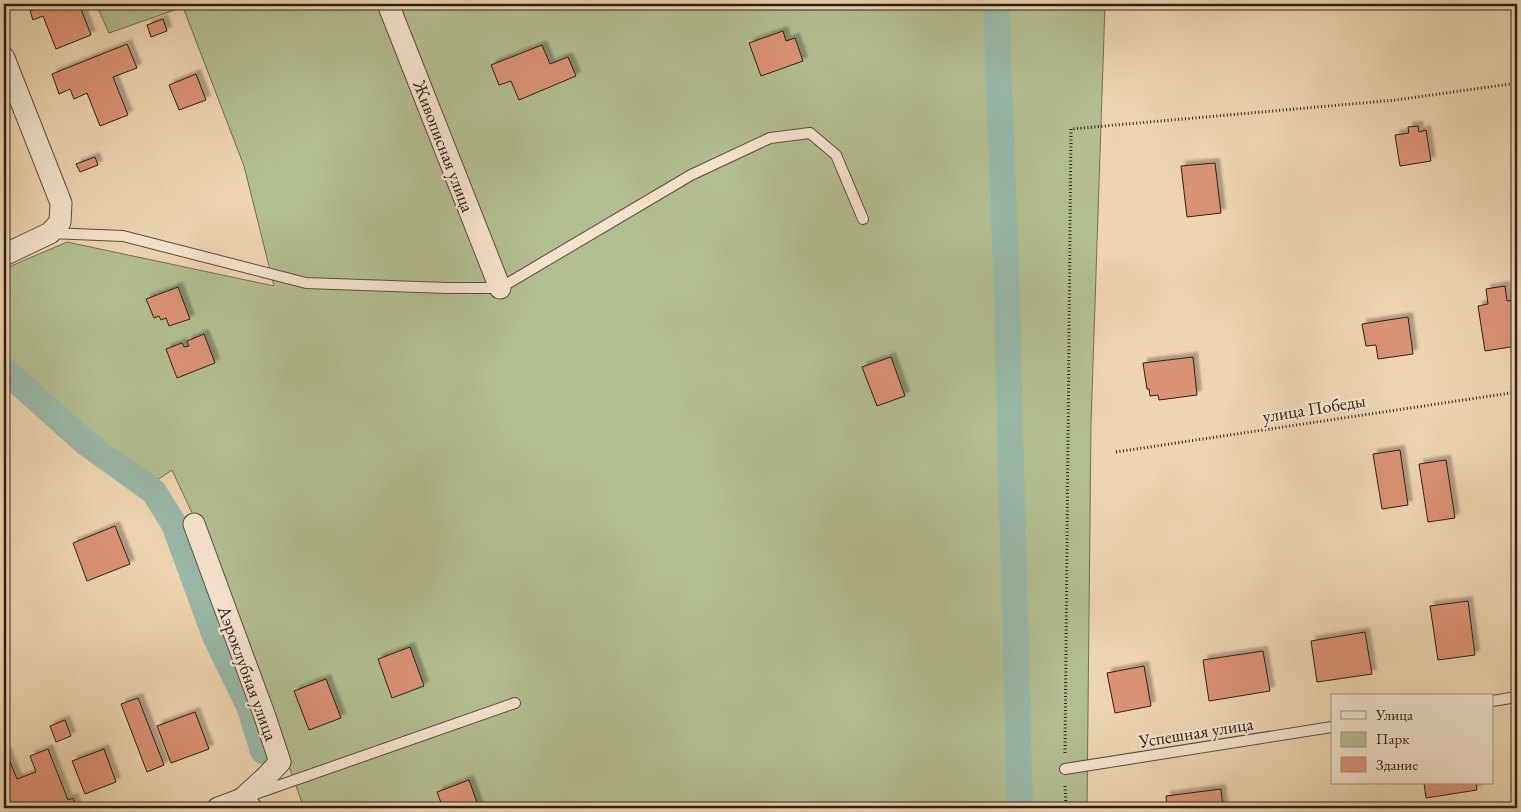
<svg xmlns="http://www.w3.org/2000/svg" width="1521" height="812" font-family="'EB Garamond',serif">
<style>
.green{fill:#b3be90;stroke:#706f52}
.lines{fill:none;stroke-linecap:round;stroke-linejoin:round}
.canal{stroke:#9ab8a8;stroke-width:26}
.building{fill:#db9275;stroke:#2d2013;filter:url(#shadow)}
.lane-casing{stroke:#5d4d3a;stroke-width:12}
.street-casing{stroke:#5d4d3a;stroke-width:23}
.path{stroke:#2d2013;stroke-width:3;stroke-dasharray:1 2.5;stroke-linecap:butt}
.lane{stroke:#f4e3cc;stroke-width:10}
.street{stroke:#f4e3cc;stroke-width:21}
.labels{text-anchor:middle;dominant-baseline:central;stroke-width:4.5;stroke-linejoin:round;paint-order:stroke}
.street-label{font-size:18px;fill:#2d2013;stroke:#f4e3cc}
</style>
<defs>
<filter id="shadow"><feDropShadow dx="4.5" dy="-4.5" stdDeviation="1" flood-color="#0004"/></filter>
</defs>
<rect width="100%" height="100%" fill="#eed4b0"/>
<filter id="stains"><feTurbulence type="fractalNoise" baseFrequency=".004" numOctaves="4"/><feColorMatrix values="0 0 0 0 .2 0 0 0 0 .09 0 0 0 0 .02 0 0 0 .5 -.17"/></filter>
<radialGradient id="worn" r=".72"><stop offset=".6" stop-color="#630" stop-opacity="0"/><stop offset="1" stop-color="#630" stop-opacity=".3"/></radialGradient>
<polygon class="green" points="96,4 1105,4 1091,424 1087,808 304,808 215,562 172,470 150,485 4,363 4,269 67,242 274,286 244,166 183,7 109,33"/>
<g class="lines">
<g class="canal">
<polyline points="996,4 1006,270 1020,808"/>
<polyline points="4,370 86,443 154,492 174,524 215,636 249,706 263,751"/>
</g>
</g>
<g class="building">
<polygon points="49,4 79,4 91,35 56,49 43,16 33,20 30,11"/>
<polygon points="163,19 167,31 151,37 147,25"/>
<polygon points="783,31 786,41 795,38 803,61 761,76 749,43"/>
<polygon points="127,44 137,68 113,77 128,115 100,126 87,93 74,99 70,89 59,94 52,74"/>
<polygon points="542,45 550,64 568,57 576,76 519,100 511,81 499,85 491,65"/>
<polygon points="196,74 206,100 179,110 169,85"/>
<polygon points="1418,126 1419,132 1426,130 1431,161 1400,166 1395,135 1409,133 1408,127"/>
<polygon points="95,157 98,165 80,172 76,164"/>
<polygon points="1215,163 1221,213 1187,217 1181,166"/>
<polygon points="1505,286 1507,301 1516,300 1517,346 1485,351 1478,306 1488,304 1486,289"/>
<polygon points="178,287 190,319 169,326 166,318 161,320 159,316 154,318 146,299"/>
<polygon points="1408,317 1413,354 1378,359 1376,345 1366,346 1362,324"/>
<polygon points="204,334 215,363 177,378 166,349 182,343 184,347 189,346 187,341"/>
<polygon points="891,357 905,396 877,406 862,367"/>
<polygon points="1193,357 1197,395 1159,400 1158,395 1150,396 1149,389 1147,389 1143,363"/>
<polygon points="1400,450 1408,505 1382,509 1373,454"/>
<polygon points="1446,460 1455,518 1428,522 1419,464"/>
<polygon points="115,526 130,564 87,581 73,543"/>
<polygon points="1468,601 1475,655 1438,660 1430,606"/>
<polygon points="1365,632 1372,674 1317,682 1311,641"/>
<polygon points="410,647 424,686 392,698 378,659"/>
<polygon points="1263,651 1270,691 1209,701 1203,660"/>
<polygon points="1144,666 1151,706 1115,713 1107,673"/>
<polygon points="326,679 341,718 309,730 294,691"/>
<polygon points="138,698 164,765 147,772 121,704"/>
<polygon points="195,712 209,749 171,763 157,726"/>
<polygon points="65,720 71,736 56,742 50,726"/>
<polygon points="48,749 68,800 73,798 77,808 4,808 4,753 6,752 17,779 36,772 30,756"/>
<polygon points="104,749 116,782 85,794 72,761"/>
<polygon points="469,780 479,808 443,808 437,792"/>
<polygon points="1424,783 1476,783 1477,790 1426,798"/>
<polygon points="1221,789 1223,808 1167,808 1166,796"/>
</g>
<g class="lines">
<g class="lane-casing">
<g id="lane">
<polyline points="50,233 123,236 306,283 447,288 500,288 691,175 770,138 810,133 836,155 863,219"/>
<polyline points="1492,701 1517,697"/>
<polyline points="1065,769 1332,727"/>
<polyline points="255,794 515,703"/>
</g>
</g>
<g class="street-casing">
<g id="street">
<polyline points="388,4 500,288"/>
<polyline points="4,58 61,203 60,222 50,233 4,255"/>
<polyline points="194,524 264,714 280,762 267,776 242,799 251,808"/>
<polyline points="218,808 242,799"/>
</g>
</g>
<g class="path">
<polyline points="1116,452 1517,392"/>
<polyline points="1065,753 1071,129 1396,100 1517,83"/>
<polyline points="1065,786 1066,808"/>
</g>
<use href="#lane" class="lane"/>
<use href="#street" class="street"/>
</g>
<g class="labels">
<g class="street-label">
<text transform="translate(444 146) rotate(69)">Живописная улица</text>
<text transform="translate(1314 408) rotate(-9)">улица Победы</text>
<text transform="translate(248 673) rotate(70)">Аэроклубная улица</text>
<text transform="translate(1196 732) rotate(-9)">Успешная улица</text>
</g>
</g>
<rect width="1521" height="812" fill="none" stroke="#eed4b0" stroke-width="20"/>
<rect x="5" y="5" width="1511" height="802" fill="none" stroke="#2d2013" stroke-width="2.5"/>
<rect x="10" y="10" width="1501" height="792" fill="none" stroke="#2d2013"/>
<rect x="1331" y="694" width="162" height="90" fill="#f4e3cc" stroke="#a49582"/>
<rect x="1341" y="711" width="25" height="8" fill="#f4e3cc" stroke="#a49582"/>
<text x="1376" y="720" font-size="15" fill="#2d2013">Улица</text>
<rect x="1341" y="732" width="25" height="15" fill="#b3be90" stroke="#a49582"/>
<text x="1376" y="744" font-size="15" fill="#2d2013">Парк</text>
<rect x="1341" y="757" width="25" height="15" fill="#db9275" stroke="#a49582"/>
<text x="1376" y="770" font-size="15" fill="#2d2013">Здание</text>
<rect width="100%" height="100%" filter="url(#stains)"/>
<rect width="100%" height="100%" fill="url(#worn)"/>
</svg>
